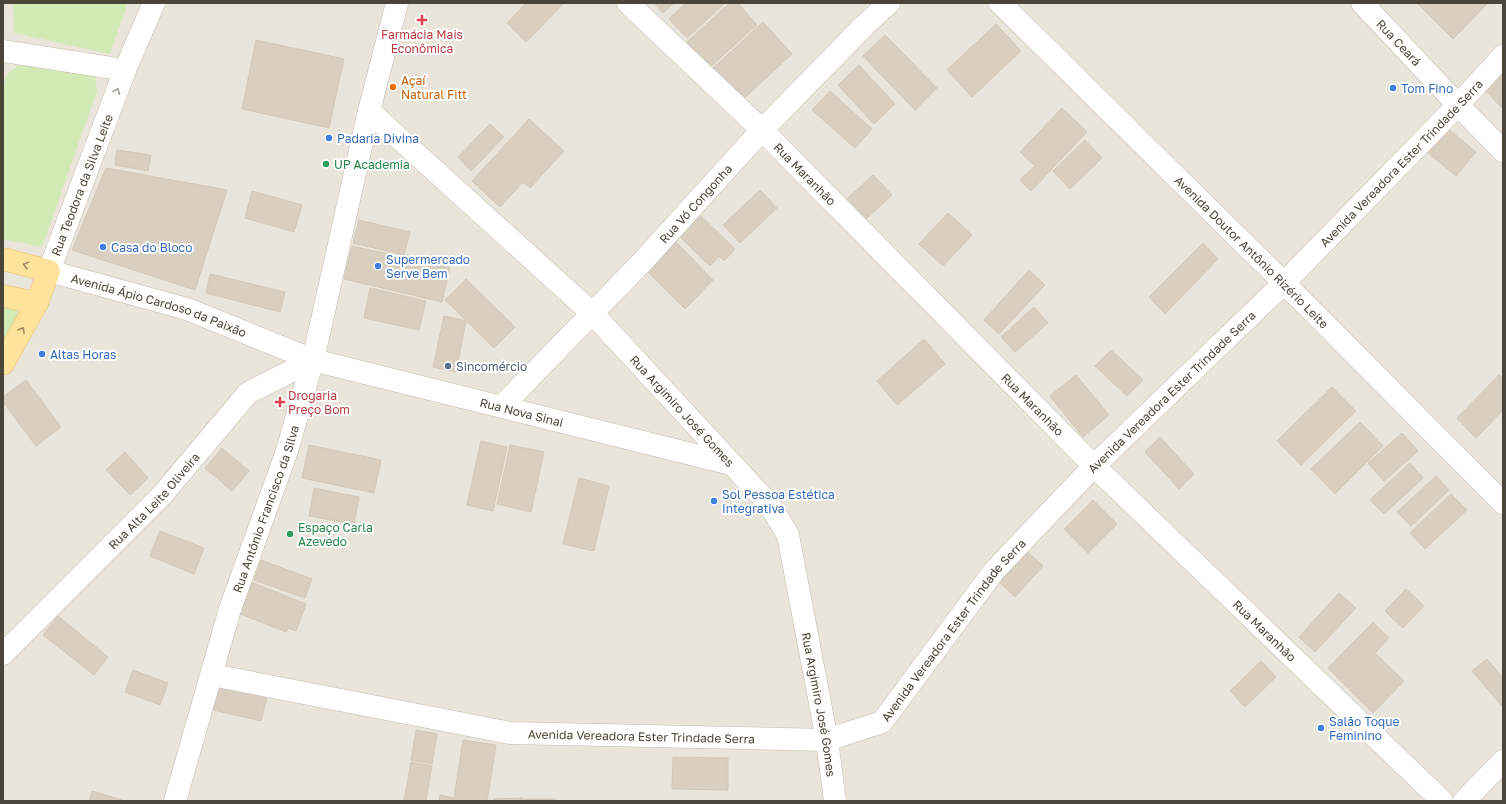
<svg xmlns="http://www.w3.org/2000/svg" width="1506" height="804" font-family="'Golos Text',sans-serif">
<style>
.residential{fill:#eae5da}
.green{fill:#d2eab5}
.building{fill:#d8cfc1;stroke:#d3c7b4}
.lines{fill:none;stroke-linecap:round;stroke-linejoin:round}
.minor-casing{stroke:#c2bbae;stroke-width:23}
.major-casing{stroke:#e6c16a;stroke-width:23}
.minor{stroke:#fff;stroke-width:22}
.major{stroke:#ffe39c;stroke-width:22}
.oneway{stroke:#9c9892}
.oneway2{stroke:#9c8c66}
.health-dot{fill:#e0444e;stroke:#fff;stroke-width:1.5}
.food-dot{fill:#e8710a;stroke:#fff;stroke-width:1.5}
.shop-dot{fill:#3f7fe0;stroke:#fff;stroke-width:1.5}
.leisure-dot{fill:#2e9e5b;stroke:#fff;stroke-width:1.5}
.service-dot{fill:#5c6f8a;stroke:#fff;stroke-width:1.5}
.labels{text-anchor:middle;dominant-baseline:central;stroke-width:4;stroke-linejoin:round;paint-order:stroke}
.health-label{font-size:12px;fill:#be3a42;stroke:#fff}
.street-label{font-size:12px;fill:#4b4439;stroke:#fff}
.food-label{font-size:12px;fill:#c56008;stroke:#fff;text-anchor:start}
.shop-label{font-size:12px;fill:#366cbe;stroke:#fff;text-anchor:start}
.leisure-label{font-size:12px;fill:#27864d;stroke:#fff;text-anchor:start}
.service-label{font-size:12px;fill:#4e5e75;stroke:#fff;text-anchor:start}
</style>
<rect width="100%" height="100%" fill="#f6f3ec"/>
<rect class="residential" x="3" y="3" width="1500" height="798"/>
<g class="green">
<polygon points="13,3 128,3 110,54 14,33"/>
<polygon points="24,61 95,74 97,91 42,247 3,239 3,90 7,74"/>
<polygon points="3,299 31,304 3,353"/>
</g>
<g class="building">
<polygon points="526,3 564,3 526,42 507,23"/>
<polygon points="654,3 674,3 663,13"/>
<polygon points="686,3 725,3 687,38 669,19"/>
<polygon points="730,3 738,3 757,25 710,67 687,42"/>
<polygon points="1417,3 1488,3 1453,39"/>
<polygon points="763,22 792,54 740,102 711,70"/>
<polygon points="996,24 1021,51 972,97 947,70"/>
<polygon points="885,35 937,88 915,110 863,56"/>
<polygon points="256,40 344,59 329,128 242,109"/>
<polygon points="859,65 895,104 874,124 838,85"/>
<polygon points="1503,70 1503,105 1501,107 1484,89"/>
<polygon points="830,91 872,129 855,148 812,110"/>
<polygon points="1062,108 1087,132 1031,191 1020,180 1035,166 1020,152"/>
<polygon points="529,119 564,151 530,188 523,182 500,207 472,181"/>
<polygon points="490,124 504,137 471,171 458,157"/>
<polygon points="1446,127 1476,152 1456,176 1426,151"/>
<polygon points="1085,140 1102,158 1070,189 1053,171"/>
<polygon points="117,150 151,155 148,171 115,165"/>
<polygon points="106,168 227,190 195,290 72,250"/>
<polygon points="873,175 892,195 865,220 846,200"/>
<polygon points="760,190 777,208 740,243 723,225"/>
<polygon points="252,191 302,205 294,232 245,218"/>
<polygon points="948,213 972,235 943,266 919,244"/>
<polygon points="699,214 735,249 724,261 719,256 710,266 679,236"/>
<polygon points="359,220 410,232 404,255 353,243"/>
<polygon points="676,242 713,280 685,309 647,271"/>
<polygon points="1203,243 1218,259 1165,314 1149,297"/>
<polygon points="352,246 450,268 442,302 344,279"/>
<polygon points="1029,270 1045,285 999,334 984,320"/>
<polygon points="210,274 285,292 280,312 206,293"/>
<polygon points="466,279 515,327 494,348 445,300"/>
<polygon points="370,288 426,301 419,330 364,318"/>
<polygon points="1034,307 1048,323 1015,352 1001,337"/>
<polygon points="444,316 466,321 456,372 433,367"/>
<polygon points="924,339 945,364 897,405 877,381"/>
<polygon points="1111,350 1143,380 1127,396 1095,366"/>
<polygon points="1076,375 1109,415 1083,437 1050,396"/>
<polygon points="1499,375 1503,379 1503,410 1476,438 1457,418"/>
<polygon points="26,380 61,427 36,446 3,402 3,397"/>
<polygon points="1332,387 1356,411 1301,465 1277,441"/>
<polygon points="1360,422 1383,446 1335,494 1311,469"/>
<polygon points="1402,433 1418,451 1384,481 1368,463"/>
<polygon points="1160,437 1194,474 1179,489 1145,452"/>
<polygon points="481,441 507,447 493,511 467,505"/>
<polygon points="309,445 381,460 374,493 302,478"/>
<polygon points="510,445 544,452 531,512 497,504"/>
<polygon points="222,448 249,471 232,491 205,468"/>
<polygon points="125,452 148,478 130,495 106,470"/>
<polygon points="1410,463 1423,478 1384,514 1370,500"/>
<polygon points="1436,476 1449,490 1411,526 1397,512"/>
<polygon points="579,478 609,486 594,551 563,544"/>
<polygon points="314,488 359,497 354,524 309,516"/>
<polygon points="1451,494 1467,510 1425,549 1410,533"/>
<polygon points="1093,500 1117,524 1088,553 1064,529"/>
<polygon points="160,531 204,548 194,574 150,556"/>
<polygon points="1028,552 1043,566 1015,597 999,582"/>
<polygon points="261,560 312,579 305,598 254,580"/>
<polygon points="251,582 306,604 296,631 288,628 286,632 238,613"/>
<polygon points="1406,589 1424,606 1403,628 1385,611"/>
<polygon points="1339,593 1356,608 1315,652 1299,637"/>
<polygon points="58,616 108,657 94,675 43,635"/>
<polygon points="1373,622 1389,638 1375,653 1404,681 1373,713 1328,668"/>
<polygon points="1487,659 1503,678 1503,707 1472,671"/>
<polygon points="1261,661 1276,677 1245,707 1230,691"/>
<polygon points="133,670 168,683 160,705 125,692"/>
<polygon points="214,685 267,697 261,721 209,709"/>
<polygon points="416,730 437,734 432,764 411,760"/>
<polygon points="463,740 496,745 487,801 439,801 440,795 454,798"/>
<polygon points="673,757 728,758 728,790 672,789"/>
<polygon points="411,762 432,766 426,801 404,801"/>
<polygon points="92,791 125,801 89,801"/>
<polygon points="523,798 523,801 494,801 494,799"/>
<rect x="525" y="799" width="30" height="2"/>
</g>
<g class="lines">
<g class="minor-casing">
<g id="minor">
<path id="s1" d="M154,3L125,70L49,271L187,309L313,360L731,464"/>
<path id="s2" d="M628,3L762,130L1094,466L1442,801"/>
<path id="s3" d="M1000,3L1284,283L1503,503"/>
<path id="s4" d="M1362,3L1458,105L1503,151"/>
<polyline points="3,51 125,70"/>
<path id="s5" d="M369,111L593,314L769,504L788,535L827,740L835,801"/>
<path id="s6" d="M502,406L644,260L762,130L865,25L889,3"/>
<path id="s7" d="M3,654L163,494L248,393L313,360"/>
<path id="s8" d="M212,675L510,733L827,740L882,722L994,571L1094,466L1284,283L1458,105L1503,56"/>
<path id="s9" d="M175,801L230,609L287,451L313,360L369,111L397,3"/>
<polyline points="1464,801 1503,761"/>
</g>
</g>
<g class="major-casing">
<g id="major">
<polyline points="3,259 49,271 37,303 3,364"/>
<polyline points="3,296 37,303"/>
</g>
</g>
<use href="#minor" class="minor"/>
<use href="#major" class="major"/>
</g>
<defs><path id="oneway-chevron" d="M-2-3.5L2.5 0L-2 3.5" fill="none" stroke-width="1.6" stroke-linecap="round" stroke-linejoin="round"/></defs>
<use class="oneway" href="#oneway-chevron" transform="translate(117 91) rotate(-69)"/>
<g class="oneway2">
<use href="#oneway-chevron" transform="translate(26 265) rotate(-165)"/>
<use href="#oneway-chevron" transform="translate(22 330) rotate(-61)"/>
</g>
<g class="health-dot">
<path d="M420 14h4v4h4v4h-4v4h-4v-4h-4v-4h4z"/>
<path d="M278 396h4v4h4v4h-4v4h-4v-4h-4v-4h4z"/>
</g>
<circle class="food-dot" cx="393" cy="87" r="4"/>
<g class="shop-dot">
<circle cx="1393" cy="88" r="4"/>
<circle cx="329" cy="138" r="4"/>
<circle cx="103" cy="247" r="4"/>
<circle cx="378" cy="266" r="4"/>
<circle cx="42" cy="354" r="4"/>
<circle cx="714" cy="501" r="4"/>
<circle cx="1321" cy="728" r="4"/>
</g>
<g class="leisure-dot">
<circle cx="326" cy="164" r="4"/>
<circle cx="290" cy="534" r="4"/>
</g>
<circle class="service-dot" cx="448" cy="366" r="4"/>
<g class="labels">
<g class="health-label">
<text x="422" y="34">Farmácia Mais<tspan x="422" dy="14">Econômica</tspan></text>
<text x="288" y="395" text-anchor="start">Drogaria<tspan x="288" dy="14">Preço Bom</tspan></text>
</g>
<g class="street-label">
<text stroke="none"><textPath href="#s4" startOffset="54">Rua Ceará</textPath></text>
<text stroke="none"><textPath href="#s8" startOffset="1443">Avenida Vereadora Ester Trindade Serra</textPath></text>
<text stroke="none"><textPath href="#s2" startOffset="246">Rua Maranhão</textPath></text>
<text transform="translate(82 185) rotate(-69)">Rua Teodora da Silva Leite</text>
<text stroke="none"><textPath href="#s6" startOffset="280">Rua Vó Congonha</textPath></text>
<text stroke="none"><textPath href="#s3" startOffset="354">Avenida Doutor Antônio Rizério Leite</textPath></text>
<text stroke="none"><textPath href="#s1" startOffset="403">Avenida Ápio Cardoso da Paixão</textPath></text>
<text stroke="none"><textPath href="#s8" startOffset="1119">Avenida Vereadora Ester Trindade Serra</textPath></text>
<text stroke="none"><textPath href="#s2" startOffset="570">Rua Maranhão</textPath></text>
<text stroke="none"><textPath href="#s1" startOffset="782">Rua Nova Sinai</textPath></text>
<text stroke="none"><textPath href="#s5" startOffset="434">Rua Argimiro José Gomes</textPath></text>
<text stroke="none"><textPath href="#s7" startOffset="215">Rua Alta Leite Oliveira</textPath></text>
<text stroke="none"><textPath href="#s9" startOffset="306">Rua Antônio Francisco da Silva</textPath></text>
<text stroke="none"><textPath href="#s8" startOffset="795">Avenida Vereadora Ester Trindade Serra</textPath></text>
<text stroke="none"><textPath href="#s2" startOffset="894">Rua Maranhão</textPath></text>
<text stroke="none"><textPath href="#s5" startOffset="770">Rua Argimiro José Gomes</textPath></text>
<text stroke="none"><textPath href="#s8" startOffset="435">Avenida Vereadora Ester Trindade Serra</textPath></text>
</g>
<g class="food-label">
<text x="401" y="80">Açaí<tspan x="401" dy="14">Natural Fitt</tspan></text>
</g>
<g class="shop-label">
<text x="1401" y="88">Tom Fino</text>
<text x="337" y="138">Padaria Divina</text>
<text x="111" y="247">Casa do Bloco</text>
<text x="386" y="259">Supermercado<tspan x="386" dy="14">Serve Bem</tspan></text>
<text x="50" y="354">Altas Horas</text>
<text x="722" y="494">Sol Pessoa Estética<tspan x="722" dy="14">Integrativa</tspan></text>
<text x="1329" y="721">Salão Toque<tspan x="1329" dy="14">Feminino</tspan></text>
</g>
<g class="leisure-label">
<text x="334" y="164">UP Academia</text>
<text x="298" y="527">Espaço Carla<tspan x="298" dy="14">Azevedo</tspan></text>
</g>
<g class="service-label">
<text x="456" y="366">Sincomércio</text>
</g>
</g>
<rect width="1506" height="804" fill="none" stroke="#4b4439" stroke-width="8"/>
</svg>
